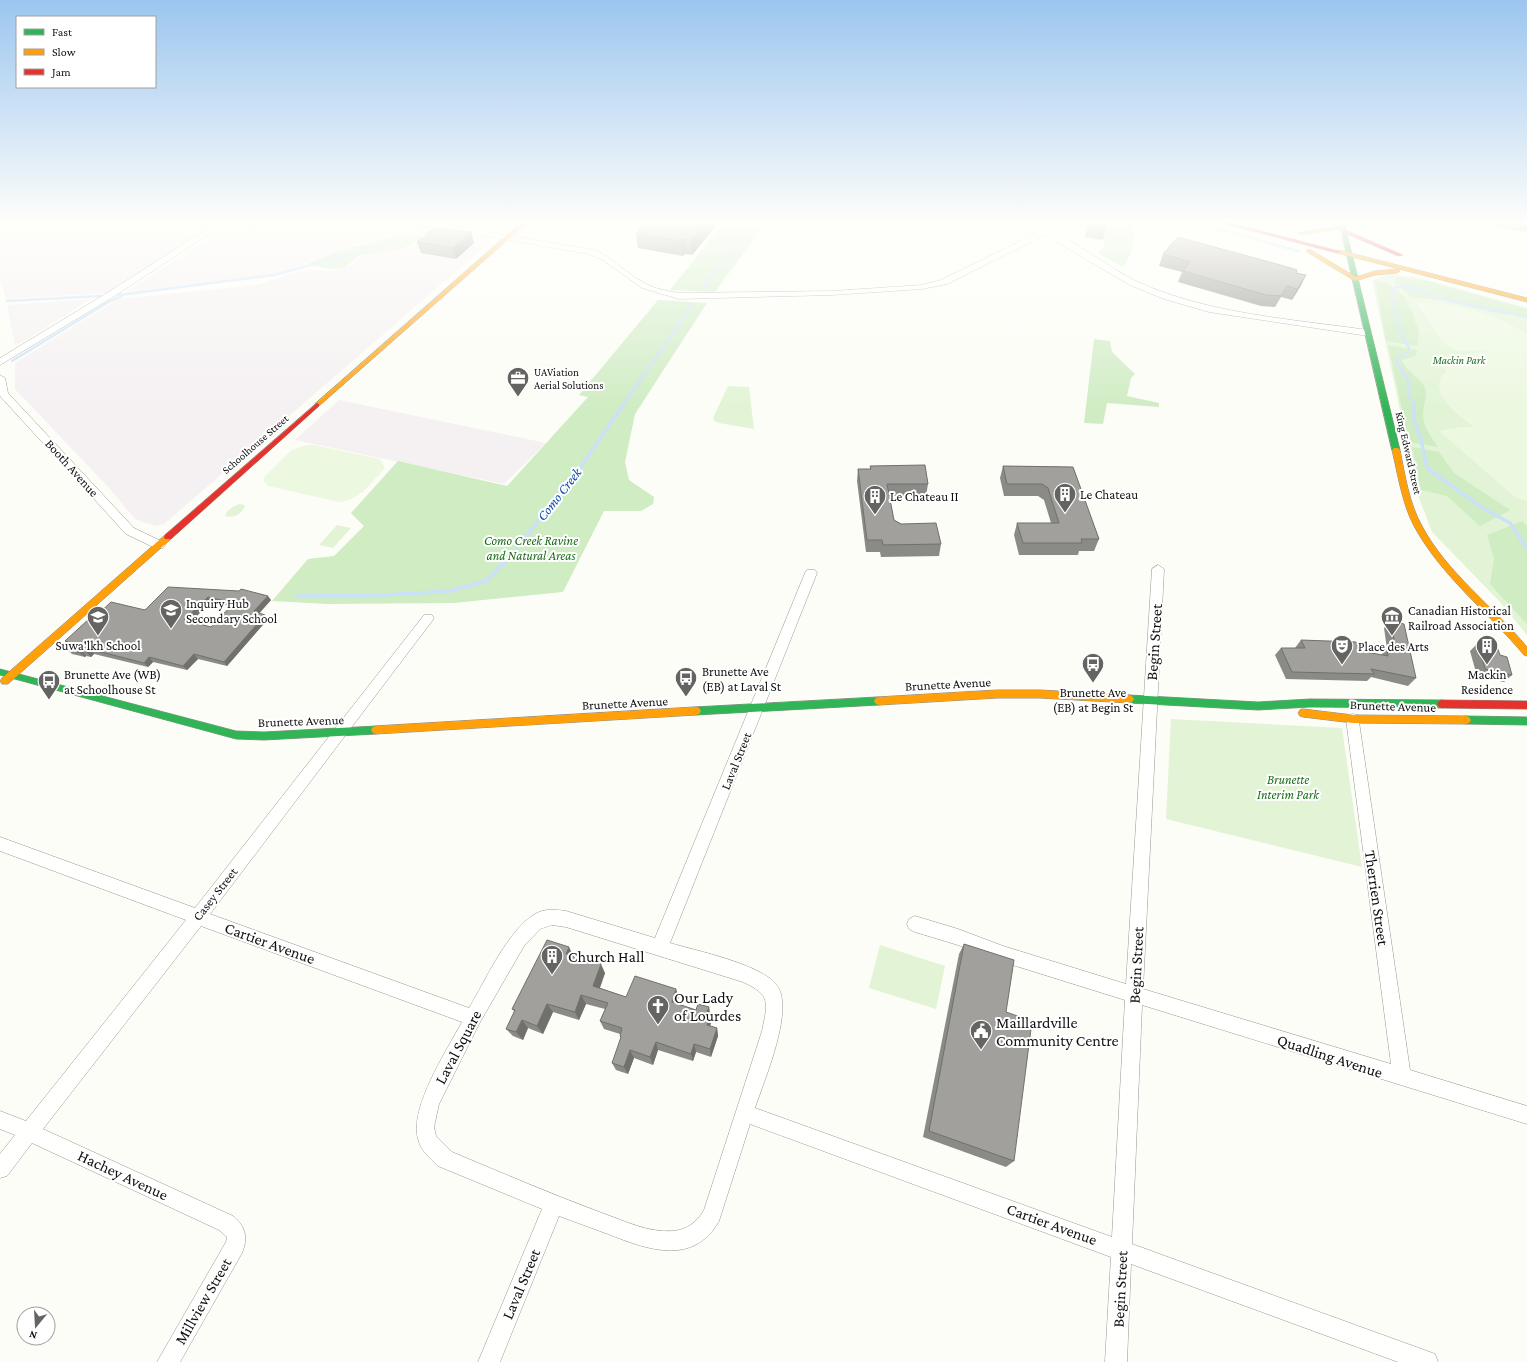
<svg xmlns="http://www.w3.org/2000/svg" width="1527" height="1362" font-family="'Crimson Pro',serif">
<style>
.industrial{fill:#f5f0f2}
.green{fill:#e2f4d5}
.forest{fill:#cfecc3}
.pitch{fill:#ecf8e0}
.lines{fill:none;stroke-linecap:round;stroke-linejoin:round}
.stream-far1{stroke:#cbe0f9;stroke-width:2.5}
.stream{stroke:#cbe0f9;stroke-width:3.5}
.street-casing{stroke:#979795;stroke-width:1}
.fast-casing{stroke:#8e8e8b;stroke-width:1}
.slow-casing{stroke:#8e8e8b;stroke-width:1}
.jam-casing{stroke:#8e8e8b;stroke-width:1}
.street{fill:#fffffe;fill-rule:evenodd}
.fast{fill:#30b455;fill-rule:evenodd}
.slow{fill:#ff9f0a;fill-rule:evenodd}
.jam{fill:#e5322d;fill-rule:evenodd}
.wall{fill:#8a8a86;fill-rule:evenodd}
.shaded-wall{fill:#71706d}
.building{fill:#a1a09c;stroke:#71706d;fill-rule:evenodd}
.labels{text-anchor:middle;dominant-baseline:central;stroke-width:4;stroke-linejoin:round;paint-order:stroke}
.far-park-label{font-size:11px;font-style:italic;fill:#1c6e1b;stroke:#fff}
.far-poi-label{font-size:11px;fill:#111;stroke:#fff;text-anchor:start}
.far-street-label{font-size:11px;fill:#111;stroke:#fff}
.street-label{font-size:13px;fill:#111;stroke:#fff}
.poi-label{font-size:13px;fill:#111;stroke:#fff;text-anchor:start}
.park-label{font-size:13px;font-style:italic;fill:#1c6e1b;stroke:#fff}
.water-label{font-size:14px;font-style:italic;fill:#1049ac;stroke:#fff}
.near-street-label{font-size:16px;fill:#111;stroke:#fff}
.near-poi-label{font-size:16px;fill:#111;stroke:#fff;text-anchor:start}
</style>
<rect width="100%" height="100%" fill="#fdfdf7"/>
<g class="industrial">
<polygon points="18,221 219,221 107,293 6,299 0,279 0,230"/>
<polygon points="235,221 388,221 431,228 418,233 408,231 357,245 299,266 270,275 126,292"/>
<polygon points="445,231 488,238 490,242 164,524 155,526 135,519 110,489 15,389 15,363 118,299 257,285 291,274 310,270 329,271 346,268 362,256 407,248"/>
<polygon points="91,299 23,342 15,345 7,305"/>
<polygon points="339,400 546,443 504,484 295,440"/>
</g>
<g class="green">
<polygon points="1391,274 1420,278 1527,308 1527,635 1499,601 1432,532 1419,498 1372,280"/>
<polygon points="728,386 749,387 754,429 719,423 714,421 713,418"/>
<path d="M239,504L245,505C242,515 234,518 225,516C228,509 232,507 239,504Z"/>
<polygon points="337,525 351,528 333,548 319,545"/>
<polygon points="1171,719 1342,728 1362,867 1166,819"/>
<polygon points="880,945 945,966 936,1009 869,988"/>
</g>
<g class="forest">
<polygon points="725,221 767,221 715,292 670,290"/>
<path d="M1106,221H1133C1131,227 1132,230 1133,237C1134,247 1129,259 1123,267L1098,253L1105,246L1103,240Z"/>
<polygon points="408,232 425,237 406,247 386,252 360,255 344,268 331,269 307,264 334,253"/>
<polygon points="1397,277 1428,281 1527,309 1527,316 1496,313 1441,300 1412,297 1393,282"/>
<polygon points="1375,280 1382,283 1386,282 1403,295 1412,312 1419,333 1417,346 1386,341"/>
<polygon points="658,300 707,303 635,414 625,462 629,480 654,497 653,504 641,511 604,511 563,592 454,603 327,604 272,601 308,559 334,556 364,526 351,513 398,461 507,486 588,397 579,395"/>
<polygon points="1094,339 1110,341 1112,352 1135,374 1131,378 1127,396 1159,403 1159,407 1107,403 1103,424 1084,423"/>
<path d="M1388,345L1417,350L1415,356L1402,360C1406,371 1418,376 1424,386C1429,395 1422,407 1423,417C1424,428 1432,438 1438,447L1409,442Z"/>
<polygon points="1412,447 1439,452 1454,473 1510,510 1480,526 1447,496 1421,490"/>
<polygon points="1522,521 1527,526 1527,624 1490,584 1494,558 1487,535"/>
</g>
<g class="pitch">
<path d="M1417,302C1455,304 1495,313 1527,334V501L1516,498L1439,431L1461,427H1474C1460,417 1423,389 1447,371L1431,358L1489,351C1479,350 1466,353 1455,350C1441,346 1425,315 1417,302Z"/>
<path d="M306,445H314L380,459L385,468C370,483 361,500 339,502L268,486L263,480L265,476L292,450Z"/>
</g>
<g class="lines">
<g class="stream-far1">
<polyline points="1190,221 1298,251"/>
<polyline points="443,227 459,221"/>
<polyline points="704,288 751,221"/>
<polyline points="119,295 274,275 433,231"/>
<polyline points="7,301 101,296"/>
<polyline points="12,361 110,301 122,296"/>
<polyline points="623,405 693,304"/>
<polyline points="1414,405 1408,392 1408,380 1397,362 1397,358 1408,352 1409,348 1401,335 1391,295 1396,287 1409,287 1438,298 1527,317"/>
</g>
<g class="stream">
<polyline points="1414,404 1414,421 1420,435 1427,468 1481,507 1510,523 1527,548"/>
<polyline points="297,596 385,595 450,591 486,581 507,560 577,472 624,404"/>
</g>
<g class="street-casing">
<g id="street">
<polygon points="0,221 10,221 0,226"/>
<polygon points="220,221 229,221 113,297 0,365 0,358 107,293"/>
<path d="M407,221H422L594,250C613,257 625,273 643,282C654,289 667,291 679,293L832,291L922,285L941,280L1039,232L1017,221C1045,217 1109,269 1138,282C1209,314 1291,319 1368,330L1372,333L1368,336L1209,312L1164,299L1130,285L1045,235L947,284L922,289L832,295L679,299L642,288L603,260L589,254L411,223Z"/>
<polygon points="0,375 5,378 8,393 134,528 163,542 165,545 163,548 155,548 126,534 0,396"/>
<path d="M1158,565L1164,569L1143,989L1391,1064L1346,719L1348,715L1353,714L1358,715L1410,1070L1527,1106V1124L1142,1005L1132,1244L1427,1351L1435,1354L1438,1362H1398L1131,1264L1127,1362H1105L1111,1257L750,1124L719,1221C693,1267 646,1249 608,1234C592,1228 575,1222 559,1216L500,1362H478L542,1209L438,1166C430,1158 421,1151 418,1139C409,1108 447,1050 462,1022L201,926L43,1129L233,1216C246,1227 248,1238 242,1253L180,1362H157L226,1242L227,1237L219,1230L32,1143L7,1176L0,1178V1154L15,1135L0,1129V1111L26,1121L186,920L0,851V837L195,908L424,615H432L434,618L432,621L210,914L469,1008C485,982 512,920 542,911C550,909 558,910 566,911L655,938L805,573L807,570H815L817,573L670,943C697,951 756,963 775,983C797,1005 764,1080 755,1108L1112,1237L1125,1000L1003,962L958,945L915,932L909,929L907,924L909,919L915,916L958,929L1003,946L1126,984L1152,569ZM552,925L566,927L743,982C771,995 768,1002 762,1031L704,1210C697,1222 687,1230 673,1231C648,1233 625,1221 602,1213C551,1194 502,1173 452,1152L436,1136L434,1127L439,1104L479,1024L524,946L540,929Z"/>
</g>
</g>
<g class="fast-casing">
<g id="fast">
<polygon points="1339,221 1344,221 1400,450 1396,452 1392,450"/>
<polygon points="0,669 236,731 264,732 376,726 379,727 381,730 379,733 376,734 264,740 236,739 0,675"/>
<polygon points="1129,695 1258,702 1310,699 1442,700 1445,701 1447,704 1445,707 1442,708 1310,707 1258,710 1129,703 1126,702 1124,699 1126,696"/>
<polygon points="879,697 882,698 884,701 882,704 879,705 696,715 693,714 691,711 693,708 696,707"/>
<polygon points="1466,716 1527,717 1527,725 1466,724 1463,723 1461,720 1463,717"/>
</g>
</g>
<g class="slow-casing">
<g id="slow">
<polygon points="523,221 529,221 319,406 315,406 315,404"/>
<polygon points="1343,225 1346,227 1345,228 1301,235 1298,233"/>
<polygon points="1307,250 1311,250 1356,277 1375,271 1397,269 1400,271 1397,273 1375,275 1355,281 1307,252"/>
<polygon points="1339,250 1527,298 1527,302 1337,253 1337,251"/>
<path d="M1394,448H1398L1400,450C1405,475 1409,503 1422,526C1447,573 1493,606 1527,647V656L1524,655C1488,612 1441,576 1414,526C1402,503 1398,475 1392,450Z"/>
<polygon points="168,534 171,535 172,537 171,539 8,684 2,684 0,681 2,678 165,535"/>
<polygon points="997,690 1040,690 1129,695 1132,696 1134,699 1132,702 1129,703 1040,698 997,698 879,705 876,704 874,701 876,698 879,697"/>
<polygon points="696,707 699,708 701,711 699,714 696,715 376,734 373,733 371,730 373,727 376,726"/>
<polygon points="1303,709 1353,715 1466,716 1469,717 1471,720 1469,723 1466,724 1353,723 1303,717 1300,716 1298,713 1300,710"/>
</g>
</g>
<g class="jam-casing">
<g id="jam">
<polygon points="1217,221 1224,221 1342,252 1337,253 1217,222"/>
<polygon points="1342,230 1346,230 1403,255 1398,256 1342,232"/>
<polygon points="317,403 319,404 319,406 171,539 165,539 164,537 165,535"/>
<polygon points="1442,700 1527,701 1527,709 1442,708 1439,707 1437,704 1439,701"/>
</g>
</g>
<use href="#street" class="street"/>
<use href="#fast" class="fast"/>
<use href="#slow" class="slow"/>
<use href="#jam" class="jam"/>
</g>
<g class="wall">
<polygon points="720,221 692,255 684,254 683,256 638,248 636,234"/>
<polygon points="1054,221 1108,221 1103,240 1085,237 1087,225"/>
<polygon points="1373,221 1386,221 1383,223"/>
<polygon points="1470,221 1527,221 1527,232"/>
<polygon points="471,232 474,243 456,259 421,253 417,242"/>
<polygon points="1163,254 1296,273 1306,275 1300,287 1292,300 1281,297 1275,307 1261,306 1178,282 1182,272 1159,266"/>
<polygon points="870,466 928,484 926,496 889,496 894,520 941,544 939,556 881,557 880,552 866,552 857,481 858,469 870,469"/>
<polygon points="1003,466 1073,467 1099,539 1094,551 1079,551 1078,555 1019,555 1014,535 1017,523 1051,523 1044,500 1038,496 1004,496 1000,478"/>
<path d="M239,591L271,600L259,613L268,619L227,666L198,659L187,670L153,662L148,667L94,654L91,657L86,656L85,657L72,654L64,646L67,643L65,641L94,618L145,610ZM211,602L231,606L211,627L191,622Z"/>
<polygon points="1391,621 1416,678 1408,686 1371,677 1367,681 1286,679 1275,655 1281,648 1295,648 1301,640 1381,655 1387,649 1384,628"/>
<polygon points="1478,643 1500,655 1512,675 1504,682 1477,676 1470,651"/>
<polygon points="964,944 1006,1012 1014,1161 1006,1167 923,1137 959,954"/>
<polygon points="574,956 605,973 600,988 626,997 679,997 676,1003 696,1010 709,1007 711,1023 710,1026 717,1028 718,1036 711,1057 696,1052 693,1061 658,1050 653,1065 634,1058 628,1074 616,1070 612,1063 621,1038 620,1036 620,1034 604,1029 600,1021 605,1009 586,1004 579,1020 553,1012 543,1034 528,1028 523,1040 513,1036 506,1029 515,1012 512,1009"/>
</g>
<g class="shaded-wall">
<polygon points="708,221 720,221 692,255 691,240"/>
<polygon points="471,232 474,243 456,259 453,248"/>
<polygon points="683,239 684,254 683,256 682,241"/>
<polygon points="1306,275 1300,287 1292,300 1297,289"/>
<polygon points="268,596 271,600 257,616 254,611"/>
<polygon points="208,597 211,602 188,624 184,620"/>
<polygon points="265,615 268,619 227,666 224,662"/>
<polygon points="90,649 94,654 91,657 86,652"/>
<polygon points="82,651 86,656 85,657 80,653"/>
<polygon points="194,654 198,659 187,670 183,666"/>
<polygon points="149,657 153,662 148,667 144,663"/>
<polygon points="569,947 574,957 566,954"/>
<polygon points="601,964 605,973 597,995 593,986"/>
<polygon points="676,989 679,997 674,1010 672,1002"/>
<polygon points="581,995 586,1004 579,1020 575,1012"/>
<polygon points="547,1004 553,1012 543,1034 537,1026"/>
<polygon points="709,1007 711,1023 708,1033 707,1025 706,1014"/>
<polygon points="522,1020 528,1028 523,1040 516,1032"/>
<polygon points="717,1028 718,1036 711,1057 710,1049"/>
<polygon points="656,1042 658,1050 653,1065 650,1057"/>
<polygon points="694,1044 696,1052 693,1061 691,1054"/>
<polygon points="630,1050 634,1058 628,1074 624,1067"/>
</g>
<g class="building">
<polygon points="647,221 708,221 691,240 683,239 682,241 636,234"/>
<polygon points="1090,221 1108,221 1107,225 1089,223"/>
<polygon points="436,227 471,232 453,248 417,242"/>
<polygon points="1178,237 1284,266 1297,270 1296,273 1306,275 1297,289 1287,286 1281,296 1266,295 1183,271 1190,262 1163,254"/>
<polygon points="925,465 928,484 887,484 894,520 901,524 936,523 941,544 883,545 882,540 867,540 858,469 871,469 870,466"/>
<polygon points="1003,466 1073,467 1099,539 1081,539 1082,543 1023,543 1017,523 1059,523 1048,488 1042,484 1007,484"/>
<path d="M168,587L239,591L241,589L268,596L254,611L265,615L224,662L194,654L183,666L149,657L144,663L90,649L86,652L82,651L80,653L67,649L69,647L64,646L68,642L65,641L91,617L94,618L111,602L145,610ZM208,597L234,603L211,627L184,620Z"/>
<polygon points="1391,621 1404,624 1416,678 1371,669 1374,674 1292,672 1281,648 1305,648 1301,640 1356,642 1361,651 1388,656 1387,649 1396,651"/>
<polygon points="1478,643 1497,647 1500,655 1507,657 1512,675 1485,669"/>
<polygon points="547,940 569,947 566,954 601,964 593,986 626,997 635,976 676,989 672,1002 696,1010 698,1004 709,1007 706,1014 710,1015 707,1025 717,1028 710,1049 694,1044 691,1054 656,1042 650,1057 630,1050 624,1067 612,1063 621,1037 620,1036 622,1028 600,1021 608,1003 581,995 575,1012 547,1004 537,1026 522,1020 516,1032 506,1029 515,1010 512,1009"/>
<polygon points="964,944 1014,960 1006,1012 1032,1021 1014,1161 929,1131"/>
</g>
<linearGradient id="sky" x2="0" y2="1"><stop stop-color="#9cc6ef"/><stop offset="0.54" stop-color="#fefefb"/><stop offset="1" stop-color="#fefefb" stop-opacity="0"/></linearGradient>
<rect width="1527" height="411" fill="url(#sky)"/>
<defs>
<g id="office-pin" transform="scale(1.15)"><path d="M0 17L-7.5 6A9.5 9.5 0 1 1 7.5 6Z" fill="#646462" stroke="#fff"/><path d="M-6-3h4V-5.5h4V-3h4V5H-6ZM-1-4.5V-3h2v-1.5ZM-6 0V1H6V0Z" fill="#fff"/></g>
<g id="building-pin" transform="scale(1.15)"><path d="M0 17L-7.5 6A9.5 9.5 0 1 1 7.5 6Z" fill="#646462" stroke="#fff"/><path d="M-4-6H4V6H1V3H-1V6H-4ZM-2.5-4.3h1.7v1.8h-1.7ZM.8-4.3h1.7v1.8H.8ZM-2.5-1h1.7V.8h-1.7ZM.8-1h1.7V.8H.8Z" fill="#fff"/></g>
<g id="school-pin" transform="scale(1.15)"><path d="M0 17L-7.5 6A9.5 9.5 0 1 1 7.5 6Z" fill="#646462" stroke="#fff"/><path d="M0-5L7-2L0 1L-7-2ZM-4 1L0 2.5L4 1V4Q0 6-4 4Z" fill="#fff"/></g>
<g id="museum-pin" transform="scale(1.15)"><path d="M0 17L-7.5 6A9.5 9.5 0 1 1 7.5 6Z" fill="#646462" stroke="#fff"/><path d="M0-6L6-3V-2H-6V-3ZM-5-1h2V3h-2ZM-1-1h2V3h-2ZM3-1h2V3H3ZM-6 4H6V6H-6Z" fill="#fff"/></g>
<g id="theatre-pin" transform="scale(1.15)"><path d="M0 17L-7.5 6A9.5 9.5 0 1 1 7.5 6Z" fill="#646462" stroke="#fff"/><path d="M-5-5.5Q0-4 5-5.5V0Q5 5 0 6Q-5 5-5 0ZM-3.3-2.5H-1v1.5H-3.3ZM1-2.5H3.3v1.5H1ZM-2.8 1Q0 5.5 2.8 1Z" fill="#fff"/></g>
<g id="bus-pin" transform="scale(1.15)"><path d="M0 17L-7.5 6A9.5 9.5 0 1 1 7.5 6Z" fill="#646462" stroke="#fff"/><path d="M-5-6H5V4H4V6H2V4H-2V6H-4V4H-5ZM-3.5-4V0h7V-4ZM-3.5 1.2v1.5H-2V1.2ZM2 1.2v1.5H3.5V1.2Z" fill="#fff"/></g>
<g id="church-pin" transform="scale(1.15)"><path d="M0 17L-7.5 6A9.5 9.5 0 1 1 7.5 6Z" fill="#646462" stroke="#fff"/><path d="M-1.2-6h2.4v3.5h3.3v2.4h-3.3V6h-2.4V-.1h-3.3v-2.4h3.3Z" fill="#fff"/></g>
<g id="civic-pin" transform="scale(1.15)"><path d="M0 17L-7.5 6A9.5 9.5 0 1 1 7.5 6Z" fill="#646462" stroke="#fff"/><path d="M-.6-6.5H3V-4.5H.6V-3L4-1V1h2V6H-6V1h2V-1L-.6-3ZM-1.2 2.5V6h2.4V2.5Z" fill="#fff"/></g>
</defs>
<g fill-rule="evenodd">
<use href="#office-pin" x="518" y="378"/>
<use href="#building-pin" x="1065" y="494"/>
<use href="#building-pin" x="875" y="496"/>
<use href="#school-pin" x="171" y="610"/>
<use href="#school-pin" x="98" y="617"/>
<use href="#museum-pin" x="1392" y="617"/>
<use href="#theatre-pin" x="1342" y="646"/>
<use href="#building-pin" x="1487" y="646"/>
<use href="#bus-pin" x="1093" y="664"/>
<use href="#bus-pin" x="686" y="678"/>
<use href="#bus-pin" x="49" y="681"/>
<use href="#building-pin" x="552" y="956"/>
<use href="#church-pin" x="658" y="1006"/>
<use href="#civic-pin" x="981" y="1031"/>
</g>
<g class="labels">
<g class="far-park-label">
<text x="1459" y="360">Mackin Park</text>
</g>
<g class="far-poi-label">
<text x="534" y="372">UAViation<tspan x="534" dy="13">Aerial Solutions</tspan></text>
</g>
<g class="far-street-label">
<text transform="translate(255 444) rotate(-41)">Schoolhouse Street</text>
<text transform="translate(1409 453) rotate(77)">King Edward Street</text>
</g>
<g class="street-label">
<text transform="translate(72 468) rotate(48)">Booth Avenue</text>
<text transform="translate(948 684) rotate(-3)">Brunette Avenue</text>
<text transform="translate(625 703) rotate(-3)">Brunette Avenue</text>
<text transform="translate(1393 706) rotate(2)">Brunette Avenue</text>
<text transform="translate(301 721) rotate(-2)">Brunette Avenue</text>
<text transform="translate(736 761) rotate(-68)">Laval Street</text>
<text transform="translate(215 894) rotate(-52)">Casey Street</text>
</g>
<g class="poi-label">
<text x="1080" y="494">Le Chateau</text>
<text x="890" y="496">Le Chateau II</text>
<text x="186" y="603">Inquiry Hub<tspan x="186" dy="15">Secondary School</tspan></text>
<text x="1408" y="610">Canadian Historical<tspan x="1408" dy="15">Railroad Association</tspan></text>
<text x="98" y="645" text-anchor="middle">Suwa'lkh School</text>
<text x="1358" y="646">Place des Arts</text>
<text x="702" y="671">Brunette Ave<tspan x="702" dy="15">(EB) at Laval St</tspan></text>
<text x="64" y="674">Brunette Ave (WB)<tspan x="64" dy="15">at Schoolhouse St</tspan></text>
<text x="1487" y="674" text-anchor="middle">Mackin<tspan x="1487" dy="15">Residence</tspan></text>
<text x="1093" y="692" text-anchor="middle">Brunette Ave<tspan x="1093" dy="15">(EB) at Begin St</tspan></text>
</g>
<g class="park-label">
<text x="531" y="540">Como Creek Ravine<tspan x="531" dy="15">and Natural Areas</tspan></text>
<text x="1288" y="779">Brunette<tspan x="1288" dy="15">Interim Park</tspan></text>
</g>
<g class="water-label">
<text transform="translate(559 494) rotate(-52)">Como Creek</text>
</g>
<g class="near-street-label">
<text transform="translate(1154 642) rotate(-86)">Begin Street</text>
<text transform="translate(1377 898) rotate(82)">Therrien Street</text>
<text transform="translate(270 943) rotate(20)">Cartier Avenue</text>
<text transform="translate(1136 965) rotate(-87)">Begin Street</text>
<text transform="translate(458 1047) rotate(-62)">Laval Square</text>
<text transform="translate(1330 1056) rotate(18)">Quadling Avenue</text>
<text transform="translate(123 1175) rotate(25)">Hachey Avenue</text>
<text transform="translate(1052 1224) rotate(20)">Cartier Avenue</text>
<text transform="translate(521 1284) rotate(-67)">Laval Street</text>
<text transform="translate(1120 1289) rotate(-87)">Begin Street</text>
<text transform="translate(203 1301) rotate(-60)">Millview Street</text>
</g>
<g class="near-poi-label">
<text x="568" y="956">Church Hall</text>
<text x="674" y="997">Our Lady<tspan x="674" dy="18">of Lourdes</tspan></text>
<text x="996" y="1022">Maillardville<tspan x="996" dy="18">Community Centre</tspan></text>
</g>
</g>
<rect x="16" y="16" width="140" height="72" fill="#ffffff" stroke="#a0a0a0"/>
<rect x="24" y="29" width="20" height="6" fill="#30b455" stroke="#a0a0a0"/>
<text x="52" y="36" font-size="12" fill="#111111">Fast</text>
<rect x="24" y="49" width="20" height="6" fill="#ff9f0a" stroke="#a0a0a0"/>
<text x="52" y="56" font-size="12" fill="#111111">Slow</text>
<rect x="24" y="69" width="20" height="6" fill="#e5322d" stroke="#a0a0a0"/>
<text x="52" y="76" font-size="12" fill="#111111">Jam</text>
<g transform="translate(36 1326) rotate(198)"><circle r="19" fill="#ffffff" stroke="#a0a0a0"/>
<path d="M0-3L7 15L0 10L-7 15Z" fill="#646462"/>
<text y="-6" font-size="11" font-weight="bold" text-anchor="middle" fill="#111111">N</text>
</g>
</svg>
